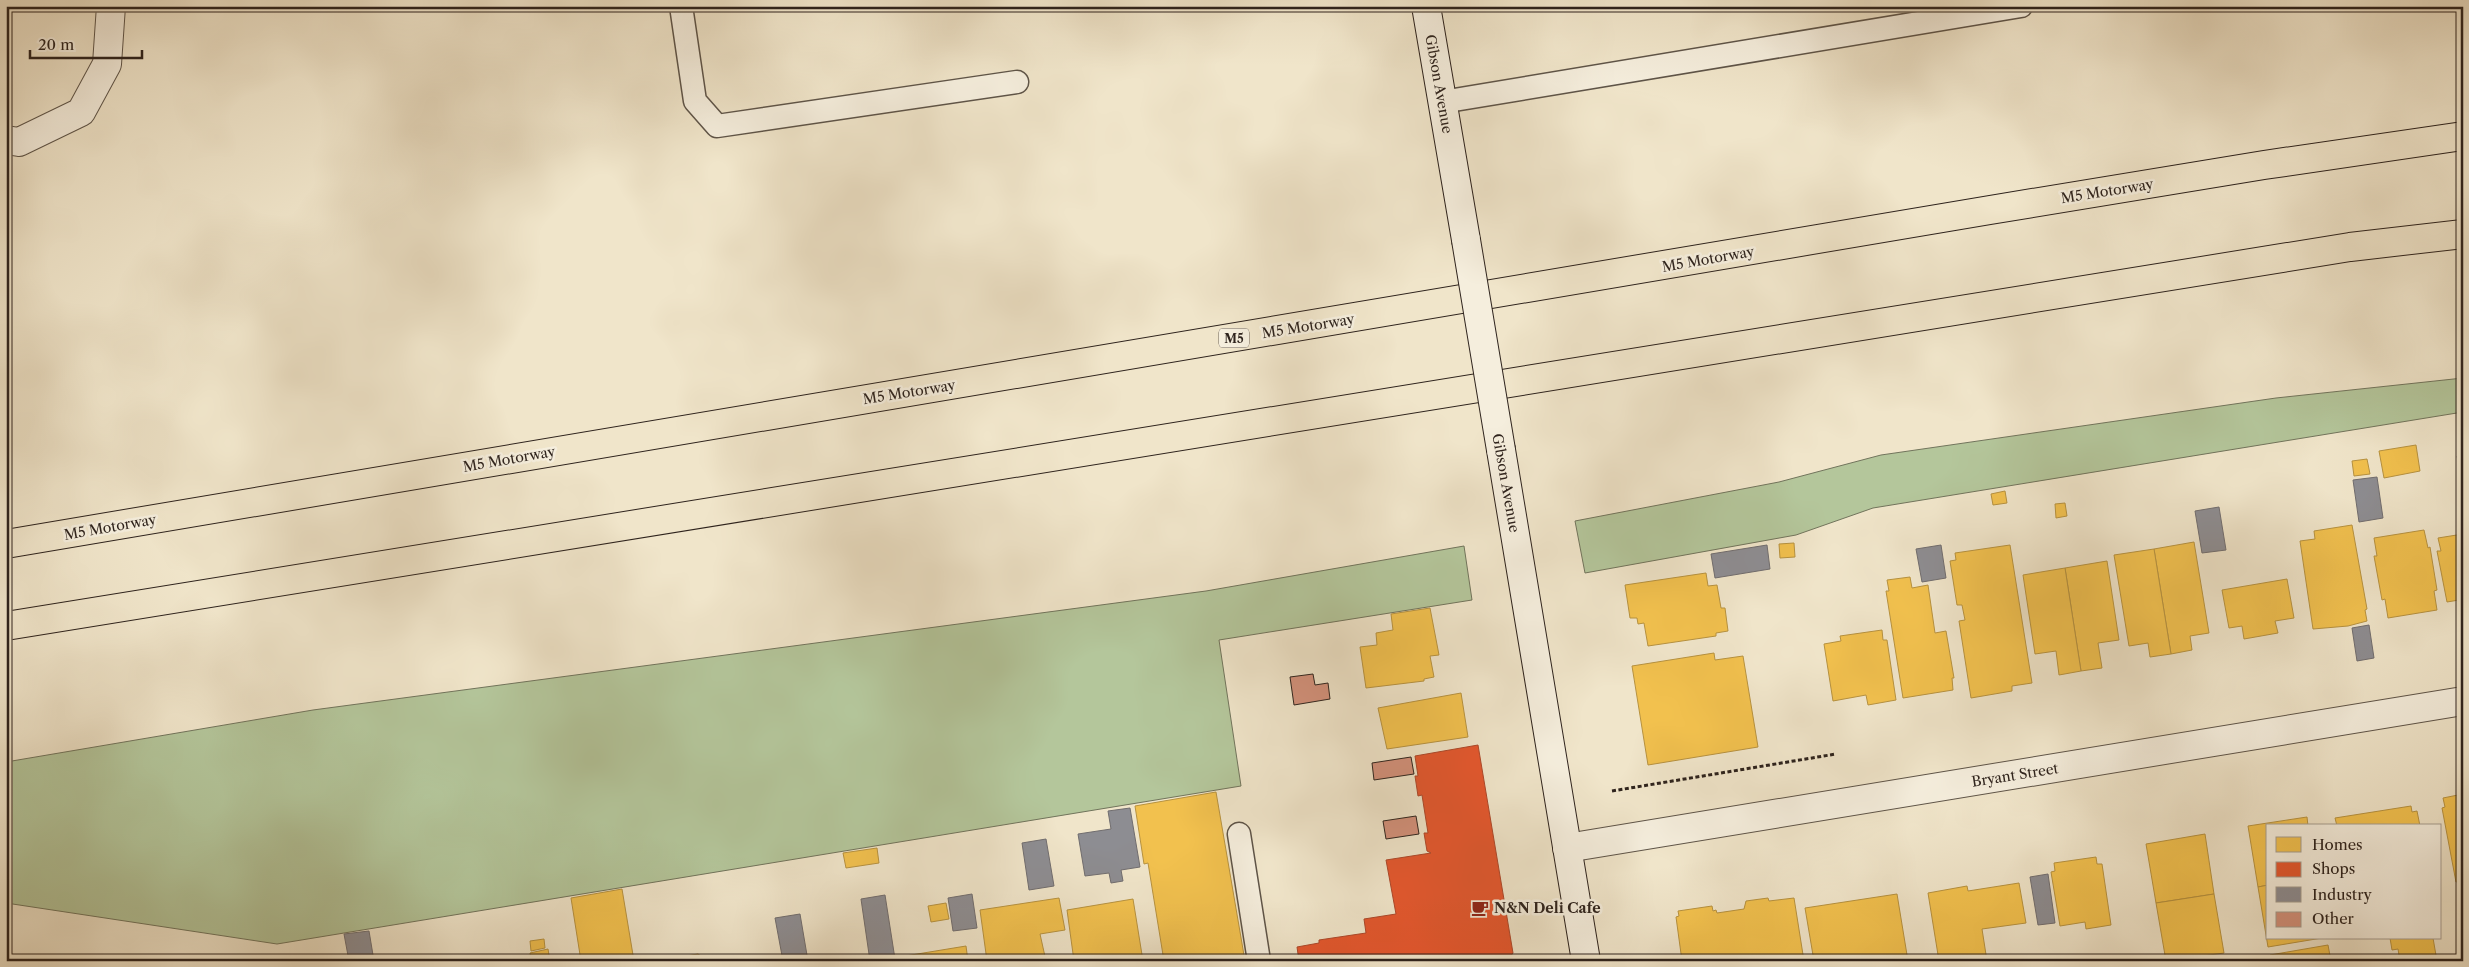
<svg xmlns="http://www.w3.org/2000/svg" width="2469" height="967" font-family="'Libre Caslon Text',serif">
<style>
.green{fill:#b4c69b;stroke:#71745c}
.homes{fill:#f2c14e;stroke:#b7923f}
.shops{fill:#e4572e;stroke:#ad4729}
.industry{fill:#8d8d92;stroke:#706d6f}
.building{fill:#d3917b;stroke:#2e231d}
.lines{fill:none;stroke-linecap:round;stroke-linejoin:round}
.lane-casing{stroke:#5e5448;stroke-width:25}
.street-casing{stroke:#5e5448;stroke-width:30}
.secondary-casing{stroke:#2e231d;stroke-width:30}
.highway-casing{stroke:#2e231d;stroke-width:30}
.path{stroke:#2e231d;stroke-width:3;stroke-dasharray:4 2.5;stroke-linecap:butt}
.lane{stroke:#f5eedd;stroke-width:22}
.street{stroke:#f5eedd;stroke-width:28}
.secondary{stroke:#f5eedd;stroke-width:28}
.highway{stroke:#f0e5ca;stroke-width:28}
.secondary-bridge-casing{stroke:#2e231d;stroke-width:30;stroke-linecap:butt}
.secondary-bridge{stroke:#f5eedd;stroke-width:28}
.labels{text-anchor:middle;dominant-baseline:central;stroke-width:5;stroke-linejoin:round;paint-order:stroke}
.shield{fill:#f5eedd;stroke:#6a6057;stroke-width:1}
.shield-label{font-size:12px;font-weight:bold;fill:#2e231d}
.street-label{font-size:14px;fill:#2e231d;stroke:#f5eedd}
.poi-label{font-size:14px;font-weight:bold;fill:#2e231d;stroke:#f5eedd;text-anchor:start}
</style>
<rect width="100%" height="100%" fill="#f0e5ca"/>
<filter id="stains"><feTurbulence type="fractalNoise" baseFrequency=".004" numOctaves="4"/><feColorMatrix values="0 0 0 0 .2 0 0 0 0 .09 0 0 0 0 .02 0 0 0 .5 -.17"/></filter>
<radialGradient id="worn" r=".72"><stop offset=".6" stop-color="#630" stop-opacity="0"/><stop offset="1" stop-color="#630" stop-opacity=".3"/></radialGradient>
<g class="green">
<polygon points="2463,378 2463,412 1873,508 1796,535 1585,573 1575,521 1779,482 1881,455 2276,398"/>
<polygon points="1464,546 1472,600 1219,640 1241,786 277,944 6,903 6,762 313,710 1206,591"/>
</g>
<g class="homes">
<polygon points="2416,445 2420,471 2384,478 2379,451"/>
<polygon points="2367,459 2370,474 2354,476 2352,461"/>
<polygon points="2005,491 2007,503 1993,505 1991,494"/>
<polygon points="2065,503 2067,516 2056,518 2055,504"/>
<polygon points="2352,525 2367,609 2365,610 2367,621 2348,626 2313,629 2300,541 2315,539 2314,531"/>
<polygon points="2424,530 2428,548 2430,547 2437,590 2434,591 2437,610 2388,618 2385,599 2382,600 2374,556 2377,556 2374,538"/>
<polygon points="2463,534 2463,607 2460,608 2459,600 2447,602 2437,551 2441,551 2438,538"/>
<polygon points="2194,542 2209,633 2190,636 2192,650 2171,654 2154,549"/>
<polygon points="1794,543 1795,557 1780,558 1779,544"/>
<polygon points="2010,545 2032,683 2012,686 2012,691 1971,698 1959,621 1965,620 1962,605 1957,605 1950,561 1956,560 1955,553"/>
<polygon points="2154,549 2171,654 2150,657 2148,643 2129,646 2114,555"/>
<polygon points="2107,561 2119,640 2098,643 2102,668 2081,671 2065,568"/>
<polygon points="2065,568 2081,671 2059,675 2056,651 2035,654 2023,575"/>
<polygon points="1706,573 1708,586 1717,585 1721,608 1725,608 1728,631 1716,633 1716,636 1648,646 1644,623 1638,624 1637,618 1630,618 1625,585"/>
<polygon points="1910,577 1912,588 1928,585 1935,633 1946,631 1954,678 1952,678 1953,690 1903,698 1886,591 1889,591 1887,580"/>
<polygon points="2287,579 2294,618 2275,621 2278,633 2244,639 2242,626 2229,628 2222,590"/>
<polygon points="1430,608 1439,655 1430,656 1434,677 1424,679 1424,681 1366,688 1360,647 1377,645 1376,633 1393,630 1391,614"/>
<polygon points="1882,630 1883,640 1887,640 1896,700 1868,705 1866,695 1833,701 1824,644 1841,641 1840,636"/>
<polygon points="1714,653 1715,660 1743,656 1758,747 1648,765 1632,666"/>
<polygon points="1461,693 1468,737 1387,749 1378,708"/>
<polygon points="1216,792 1245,961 1164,961 1148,863 1144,864 1135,806"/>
<polygon points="2463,794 2463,881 2456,882 2442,808 2445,807 2443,798"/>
<polygon points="2411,806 2412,812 2417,811 2420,826 2337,826 2335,818"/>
<polygon points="2307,817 2308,826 2268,826 2268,885 2258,887 2248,826"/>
<polygon points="2205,834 2214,894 2156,903 2146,844"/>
<polygon points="877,848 879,863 846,868 843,853"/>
<polygon points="2096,857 2097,864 2102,864 2111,925 2086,929 2085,922 2060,926 2051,872 2055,871 2054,863"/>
<polygon points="2019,883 2026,923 1982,929 1987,961 1939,961 1928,893 1967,886 1968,891"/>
<polygon points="2268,885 2268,938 2322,938 2268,947 2258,887"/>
<polygon points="622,889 634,961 581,961 571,898"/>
<polygon points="1897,894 1908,961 1814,961 1805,908"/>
<polygon points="2214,894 2224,953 2166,961 2156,903"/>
<polygon points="1059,898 1065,930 1040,934 1046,961 987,961 980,910"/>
<polygon points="1768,898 1769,901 1794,898 1804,961 1682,961 1676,917 1679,916 1678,911 1712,906 1713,911 1716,910 1717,913 1744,909 1746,901"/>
<polygon points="1133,899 1143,961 1074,961 1067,910"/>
<polygon points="946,903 949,919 931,922 928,906"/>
<polygon points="2390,938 2433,938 2437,961 2400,961 2398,949 2392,950"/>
<polygon points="544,939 545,948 531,951 530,941"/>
<polygon points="2328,945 2331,961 2271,961 2270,955"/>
<polygon points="966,946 968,961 900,961 899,957"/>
<polygon points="548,949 550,961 531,961 530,953"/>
<polygon points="698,954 708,961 656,961"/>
</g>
<polygon class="shops" points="1478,745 1513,953 1507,961 1299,961 1297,947 1319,943 1319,940 1366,933 1364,919 1396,914 1386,860 1431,853 1427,851 1424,833 1428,833 1422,795 1418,796 1415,776 1418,776 1415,756"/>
<g class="industry">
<polygon points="2463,455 2463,489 2457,456"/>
<polygon points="2377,477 2383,518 2359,522 2353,480"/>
<polygon points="2219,507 2226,550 2202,553 2195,511"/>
<polygon points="1767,545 1770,569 1715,578 1711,554"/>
<polygon points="1941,545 1946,578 1922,582 1916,549"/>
<polygon points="2369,625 2374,658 2357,661 2352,628"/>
<polygon points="1130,808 1140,867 1121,870 1123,881 1111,883 1109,873 1085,876 1078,834 1111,829 1108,811"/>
<polygon points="1046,839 1054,886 1029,890 1022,843"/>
<polygon points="2048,874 2055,923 2038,925 2030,877"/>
<polygon points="972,894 977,928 953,931 948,898"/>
<polygon points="885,895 895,959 870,961 861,899"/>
<polygon points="800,914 808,961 783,961 775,918"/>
<polygon points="369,931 374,961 349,961 344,934"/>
</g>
<g class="building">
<polygon points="1313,674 1315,685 1328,683 1330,699 1294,705 1290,677"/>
<polygon points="1411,757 1414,774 1374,780 1372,763"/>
<polygon points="1416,816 1419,834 1386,839 1383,821"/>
</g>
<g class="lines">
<g class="lane-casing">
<g id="lane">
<polyline points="681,6 695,101 717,126 1017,82"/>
<polyline points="1442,102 2021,6"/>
<polyline points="1239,834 1259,961"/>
</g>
</g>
<g class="street-casing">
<g id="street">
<polyline points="6,140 19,142 81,112 107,64 111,6"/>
<polyline points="1567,848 2463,701"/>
</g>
</g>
<g class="secondary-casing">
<g id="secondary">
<polyline points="1426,6 1466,240"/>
<polyline points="1501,450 1586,961"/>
</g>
</g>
<g class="highway-casing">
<g id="highway">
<polyline points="6,544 1990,210 2264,165 2463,136"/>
<polyline points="6,626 2350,247 2463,234"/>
</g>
</g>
<polyline class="path" points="1612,791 1836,754"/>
<use href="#lane" class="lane"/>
<use href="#street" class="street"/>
<use href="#secondary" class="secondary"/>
<use href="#highway" class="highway"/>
<g class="secondary-bridge-casing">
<polyline id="secondary-bridge" points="1466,240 1501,450"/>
</g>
<use href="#secondary-bridge" class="secondary-bridge"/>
</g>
<defs>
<g id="cafe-bare" transform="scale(1.35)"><path d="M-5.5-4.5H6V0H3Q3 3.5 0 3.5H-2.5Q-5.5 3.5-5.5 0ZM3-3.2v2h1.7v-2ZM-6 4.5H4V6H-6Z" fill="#8f2418" stroke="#f5eedd" stroke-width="2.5" paint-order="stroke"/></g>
</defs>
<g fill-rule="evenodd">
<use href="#cafe-bare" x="1480" y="908"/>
</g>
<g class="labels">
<rect class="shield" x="1219" y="328.5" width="30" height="19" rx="4"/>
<g class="shield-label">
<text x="1234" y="338">M5</text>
</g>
<g class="street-label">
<text transform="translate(1439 84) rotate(80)">Gibson Avenue</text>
<text transform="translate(2107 191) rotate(-9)">M5 Motorway</text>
<text transform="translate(1708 259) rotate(-10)">M5 Motorway</text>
<text transform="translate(1308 326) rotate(-9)">M5 Motorway</text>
<text transform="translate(909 392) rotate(-9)">M5 Motorway</text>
<text transform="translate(509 459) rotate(-10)">M5 Motorway</text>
<text transform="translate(1506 483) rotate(80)">Gibson Avenue</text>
<text transform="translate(110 527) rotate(-10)">M5 Motorway</text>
<text transform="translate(2015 775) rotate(-9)">Bryant Street</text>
</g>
<g class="poi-label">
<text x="1494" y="908">N&amp;N Deli Cafe</text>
</g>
</g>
<rect width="2469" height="967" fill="none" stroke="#f0e5ca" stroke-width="25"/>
<rect x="8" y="8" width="2454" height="952" fill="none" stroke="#2e231d" stroke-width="2.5"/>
<rect x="12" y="12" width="2444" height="942" fill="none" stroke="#2e231d"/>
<rect x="2266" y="824" width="175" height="115" fill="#f5eedd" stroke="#a59d90"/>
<rect x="2276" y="837" width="25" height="15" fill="#f2c14e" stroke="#a59d90"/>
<text x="2312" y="850" font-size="15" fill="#2e231d">Homes</text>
<rect x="2276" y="862" width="25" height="15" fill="#e4572e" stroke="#a59d90"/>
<text x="2312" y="874" font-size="15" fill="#2e231d">Shops</text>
<rect x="2276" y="887" width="25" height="15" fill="#8d8d92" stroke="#a59d90"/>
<text x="2312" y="900" font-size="15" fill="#2e231d">Industry</text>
<rect x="2276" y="912" width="25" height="15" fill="#d3917b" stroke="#a59d90"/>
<text x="2312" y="924" font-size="15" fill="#2e231d">Other</text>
<path d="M30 50v8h112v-8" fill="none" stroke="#2e231d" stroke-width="2.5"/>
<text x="38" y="50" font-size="15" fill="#2e231d" stroke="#f5eedd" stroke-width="4" paint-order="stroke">20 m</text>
<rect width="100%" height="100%" filter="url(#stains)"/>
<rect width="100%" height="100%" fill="url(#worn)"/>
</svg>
